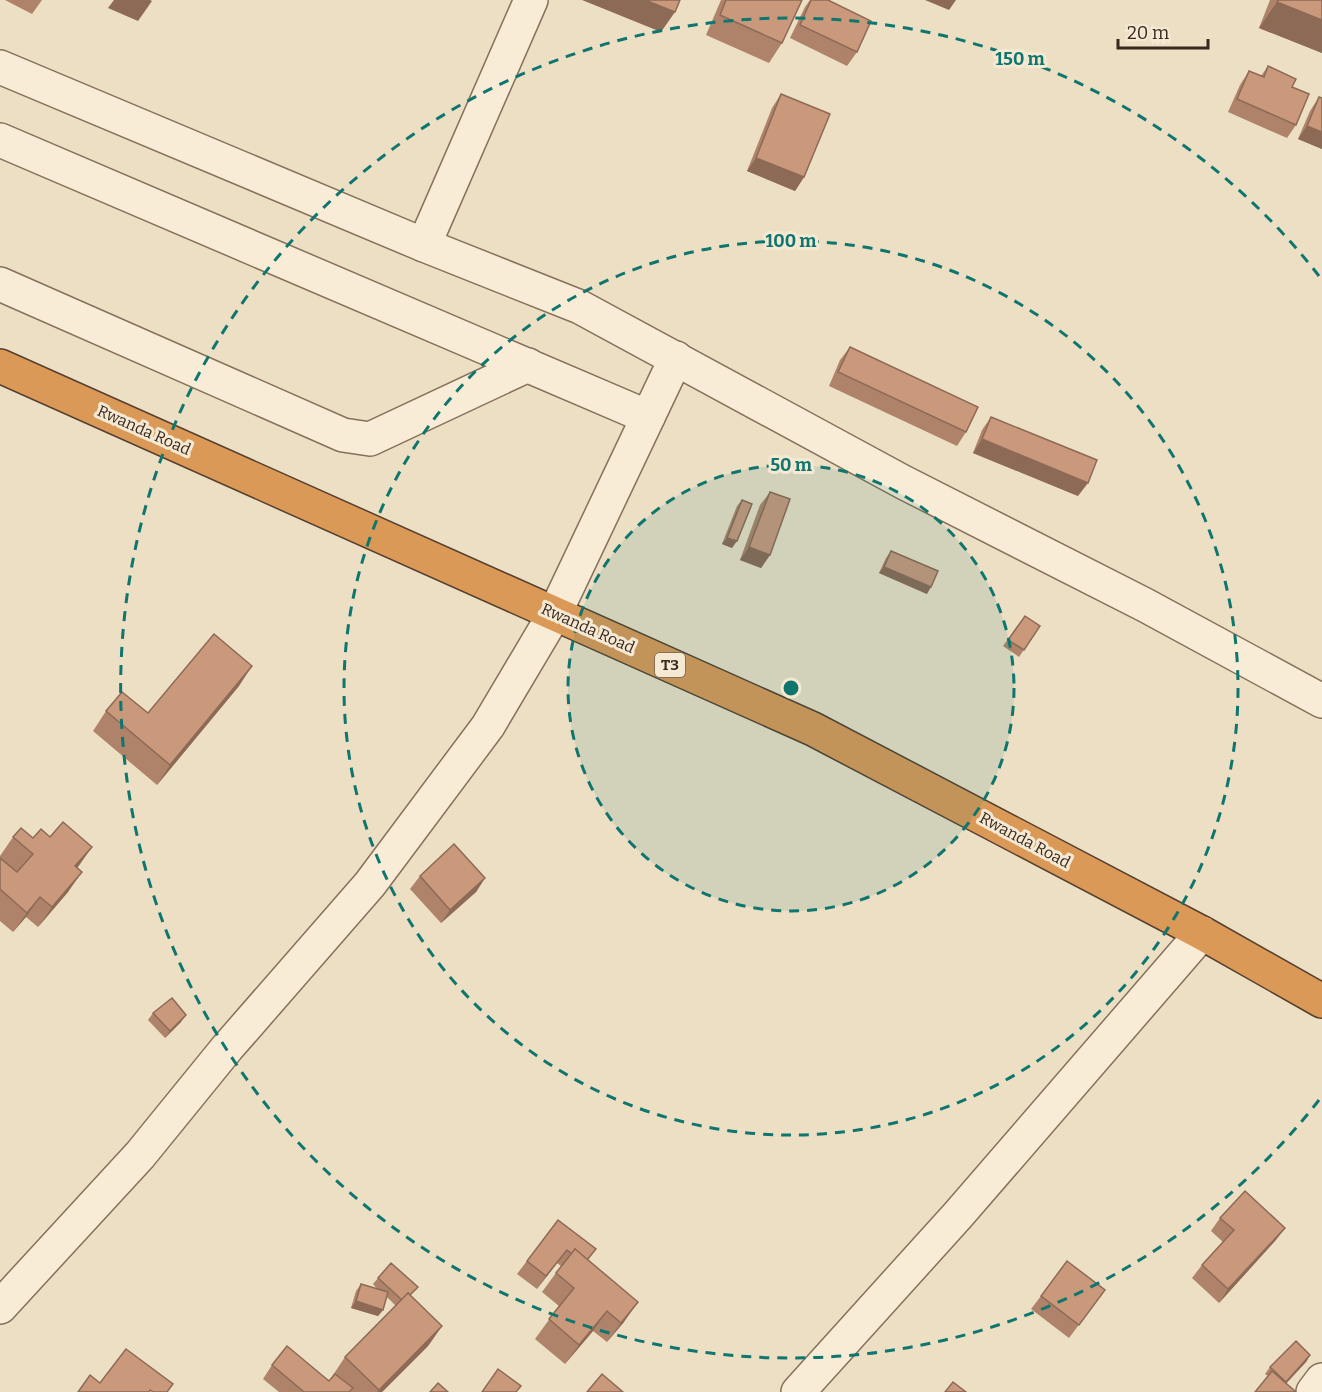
<svg xmlns="http://www.w3.org/2000/svg" width="1322" height="1392" font-family="Bitter,serif">
<style>
.lines{fill:none;stroke-linecap:round;stroke-linejoin:round}
.minor-casing{stroke:#87705b;stroke-width:36}
.highway-casing{stroke:#553f2f;stroke-width:36}
.minor{stroke:#f8ecd7;stroke-width:33}
.highway{stroke:#db9957;stroke-width:33}
.wall{fill:#ae836a}
.shaded-wall{fill:#8d6a56}
.building{fill:#ca987b;stroke:#8d6a56;stroke-width:1.5}
.ring{fill:none;stroke:#0f766e;stroke-width:3;stroke-dasharray:10 8}
.labels{text-anchor:middle;dominant-baseline:central;stroke-width:6;stroke-linejoin:round;paint-order:stroke}
.shield{fill:#f5e9d3;stroke:#716354;stroke-width:1.5}
.shield-label{font-size:15px;font-weight:bold;fill:#38291e}
.street-label{font-size:16px;fill:#38291e;stroke:#f5e9d3}
.centre{fill:#0f766e;stroke:#f5e9d3;stroke-width:3}
.ring-label{font-size:18px;text-anchor:middle;font-weight:bold;fill:#0f766e;stroke:#f5e9d3;stroke-width:6;stroke-linejoin:round;paint-order:stroke}
</style>
<rect width="100%" height="100%" fill="#eddfc4"/>
<g class="lines">
<g class="minor-casing">
<g id="minor">
<polyline points="0,67 424,245 580,307 903,482 1145,605 1322,701"/>
<polyline points="0,140 648,417"/>
<polyline points="424,245 531,0"/>
<polyline points="0,284 343,435 370,439 528,365"/>
<polyline points="0,1307 140,1155 227,1048 370,884 488,726 555,613 676,358"/>
<polyline points="798,1392 958,1215 1202,933"/>
<polyline points="1313,1392 1322,1380"/>
</g>
</g>
<g class="highway-casing">
<polyline id="highway" points="0,366 813,729 1202,933 1322,1001"/>
</g>
<use href="#minor" class="minor"/>
<use href="#highway" class="highway"/>
</g>
<g class="wall">
<polygon points="5,0 42,0 32,14"/>
<polygon points="721,0 802,0 782,43 769,63 706,35"/>
<polygon points="810,0 828,0 857,52 847,66 790,38 805,7"/>
<polygon points="1270,0 1322,0 1322,53 1259,28"/>
<polygon points="1268,66 1292,87 1296,125 1287,138 1228,112 1240,85 1249,71 1261,76"/>
<polygon points="781,94 804,177 795,191 747,171 772,108"/>
<polygon points="1319,97 1322,149 1298,139 1310,111"/>
<polygon points="850,347 966,432 957,446 829,386 840,360"/>
<polygon points="991,417 1078,496 973,453 982,430"/>
<polygon points="770,492 770,555 761,568 740,560 760,505"/>
<polygon points="742,500 732,548 722,544 737,506"/>
<polygon points="891,551 927,594 879,573 886,558"/>
<polygon points="1025,616 1040,626 1019,657 1003,646"/>
<polygon points="239,686 157,785 93,731 106,711 148,713"/>
<polygon points="13,837 33,838 77,868 68,892 38,927 26,917 13,932 0,921 0,856"/>
<polygon points="420,876 485,878 476,892 441,923 410,889"/>
<polygon points="153,1013 181,1022 165,1038 148,1020"/>
<polygon points="1220,1218 1285,1228 1275,1241 1219,1303 1192,1278 1202,1265 1223,1242 1211,1231"/>
<polygon points="558,1220 596,1249 588,1260 624,1322 607,1342 593,1331 565,1364 535,1339 559,1306 542,1292 561,1266 557,1263 537,1289 517,1274"/>
<polygon points="378,1278 411,1296 442,1326 428,1346 382,1392 279,1392 263,1379 272,1365 329,1381 345,1357 396,1306 387,1297 383,1310 378,1316 351,1308 356,1291 361,1284 377,1289 373,1284"/>
<polygon points="1105,1290 1069,1338 1031,1309 1041,1296"/>
<polygon points="1310,1355 1306,1362 1286,1383 1268,1376 1265,1374 1270,1367"/>
</g>
<g class="shaded-wall">
<polygon points="114,0 150,0 152,1 138,21 108,8"/>
<polygon points="582,0 645,0 675,12 661,32"/>
<polygon points="925,0 956,0 949,10"/>
<polygon points="1277,2 1322,20 1322,53 1259,28"/>
<polygon points="1307,126 1322,132 1322,149 1298,139"/>
<polygon points="756,158 804,177 795,191 747,171"/>
<polygon points="982,439 1088,483 1078,496 973,453"/>
<polygon points="727,538 737,541 732,548 722,544"/>
<polygon points="749,547 770,555 761,568 740,560"/>
<polygon points="884,567 931,587 927,594 879,573"/>
<polygon points="252,666 239,686 157,785 170,765"/>
<polygon points="92,847 78,867 62,886 75,866"/>
<polygon points="82,872 68,892 38,927 52,907"/>
<polygon points="485,878 476,892 441,923 450,910"/>
<polygon points="40,897 26,917 13,932 27,913"/>
<polygon points="186,1015 181,1022 165,1038 170,1031"/>
<polygon points="1285,1228 1275,1241 1219,1303 1228,1289"/>
<polygon points="567,1250 537,1289 546,1276"/>
<polygon points="356,1301 383,1310 378,1316 351,1308"/>
<polygon points="638,1302 624,1322 607,1342 621,1323"/>
<polygon points="607,1311 593,1331 565,1364 579,1345"/>
<polygon points="442,1326 428,1346 382,1392 377,1392"/>
<polygon points="1310,1355 1306,1362 1282,1388 1286,1382"/>
</g>
<g class="building">
<polygon points="645,0 680,0 675,12"/>
<polygon points="726,0 802,0 782,43 720,15"/>
<polygon points="811,0 828,0 871,21 857,52 800,25"/>
<polygon points="1278,0 1322,0 1322,20 1277,2"/>
<polygon points="1268,66 1296,79 1292,87 1309,94 1296,125 1237,99 1249,71 1264,77"/>
<polygon points="781,94 830,114 804,177 756,158"/>
<polygon points="1319,97 1322,98 1322,132 1307,126"/>
<polygon points="850,347 978,407 966,432 838,372"/>
<polygon points="991,417 1097,460 1088,483 982,439"/>
<polygon points="770,492 790,499 770,555 749,547"/>
<polygon points="742,500 752,504 737,541 727,538"/>
<polygon points="891,551 938,571 931,587 884,567"/>
<polygon points="1025,616 1040,626 1024,650 1008,640"/>
<polygon points="214,634 252,666 170,765 106,711 122,692 148,713"/>
<polygon points="63,822 92,847 75,866 82,872 52,907 40,897 27,913 0,889 0,858 17,872 33,854 13,837 21,828 33,838 41,829 50,837"/>
<polygon points="454,844 485,878 450,910 420,876"/>
<polygon points="172,998 186,1015 170,1031 153,1013"/>
<polygon points="1245,1191 1285,1228 1228,1289 1202,1265 1234,1230 1220,1218"/>
<polygon points="558,1220 596,1249 587,1260 575,1249 572,1254 567,1250 546,1276 527,1261"/>
<polygon points="575,1249 638,1302 621,1323 607,1311 579,1345 549,1319 574,1288 556,1273"/>
<polygon points="1067,1261 1105,1290 1079,1325 1041,1296"/>
<polygon points="391,1263 418,1287 410,1295 408,1293 402,1300 378,1278"/>
<polygon points="361,1284 388,1292 383,1310 356,1301"/>
<polygon points="408,1293 442,1326 379,1390 345,1357"/>
<polygon points="1296,1341 1310,1355 1286,1382 1270,1367"/>
<polygon points="287,1346 329,1381 335,1374 353,1388 349,1392 304,1392 272,1365"/>
<polygon points="126,1349 173,1384 167,1392 153,1392 150,1390 149,1392 78,1392 90,1375 100,1383"/>
<polygon points="498,1369 521,1386 516,1392 482,1392"/>
<polygon points="1272,1371 1296,1392 1255,1392"/>
<polygon points="602,1374 623,1392 587,1392"/>
<polygon points="953,1382 966,1392 945,1392"/>
<polygon points="438,1383 448,1392 430,1392"/>
</g>
<circle cx="791" cy="688" r="223" fill="#0f766e" fill-opacity=".12"/>
<g class="ring">
<circle cx="791" cy="688" r="223"/>
<circle cx="791" cy="688" r="447"/>
<path d="M1319 1100A670 670 0 1 1 1319 276"/>
</g>
<g class="labels">
<rect class="shield" x="655" y="653" width="30" height="24" rx="4.5"/>
<g class="shield-label">
<text x="670" y="665">T3</text>
</g>
<g class="street-label">
<text transform="translate(144 430) rotate(24)">Rwanda Road</text>
<text transform="translate(588 628) rotate(24)">Rwanda Road</text>
<text transform="translate(1025 840) rotate(28)">Rwanda Road</text>
</g>
</g>
<circle cx="791" cy="688" r="9" class="centre"/>
<g class="ring-label">
<text x="1020" y="65">150 m</text>
<text x="791" y="247">100 m</text>
<text x="791" y="471">50 m</text>
</g>
<path d="M1118 39v9h90v-9" fill="none" stroke="#38291e" stroke-width="3"/>
<text x="1127" y="39" font-size="18" fill="#38291e" stroke="#f5e9d3" stroke-width="4.5" paint-order="stroke">20 m</text>
</svg>
